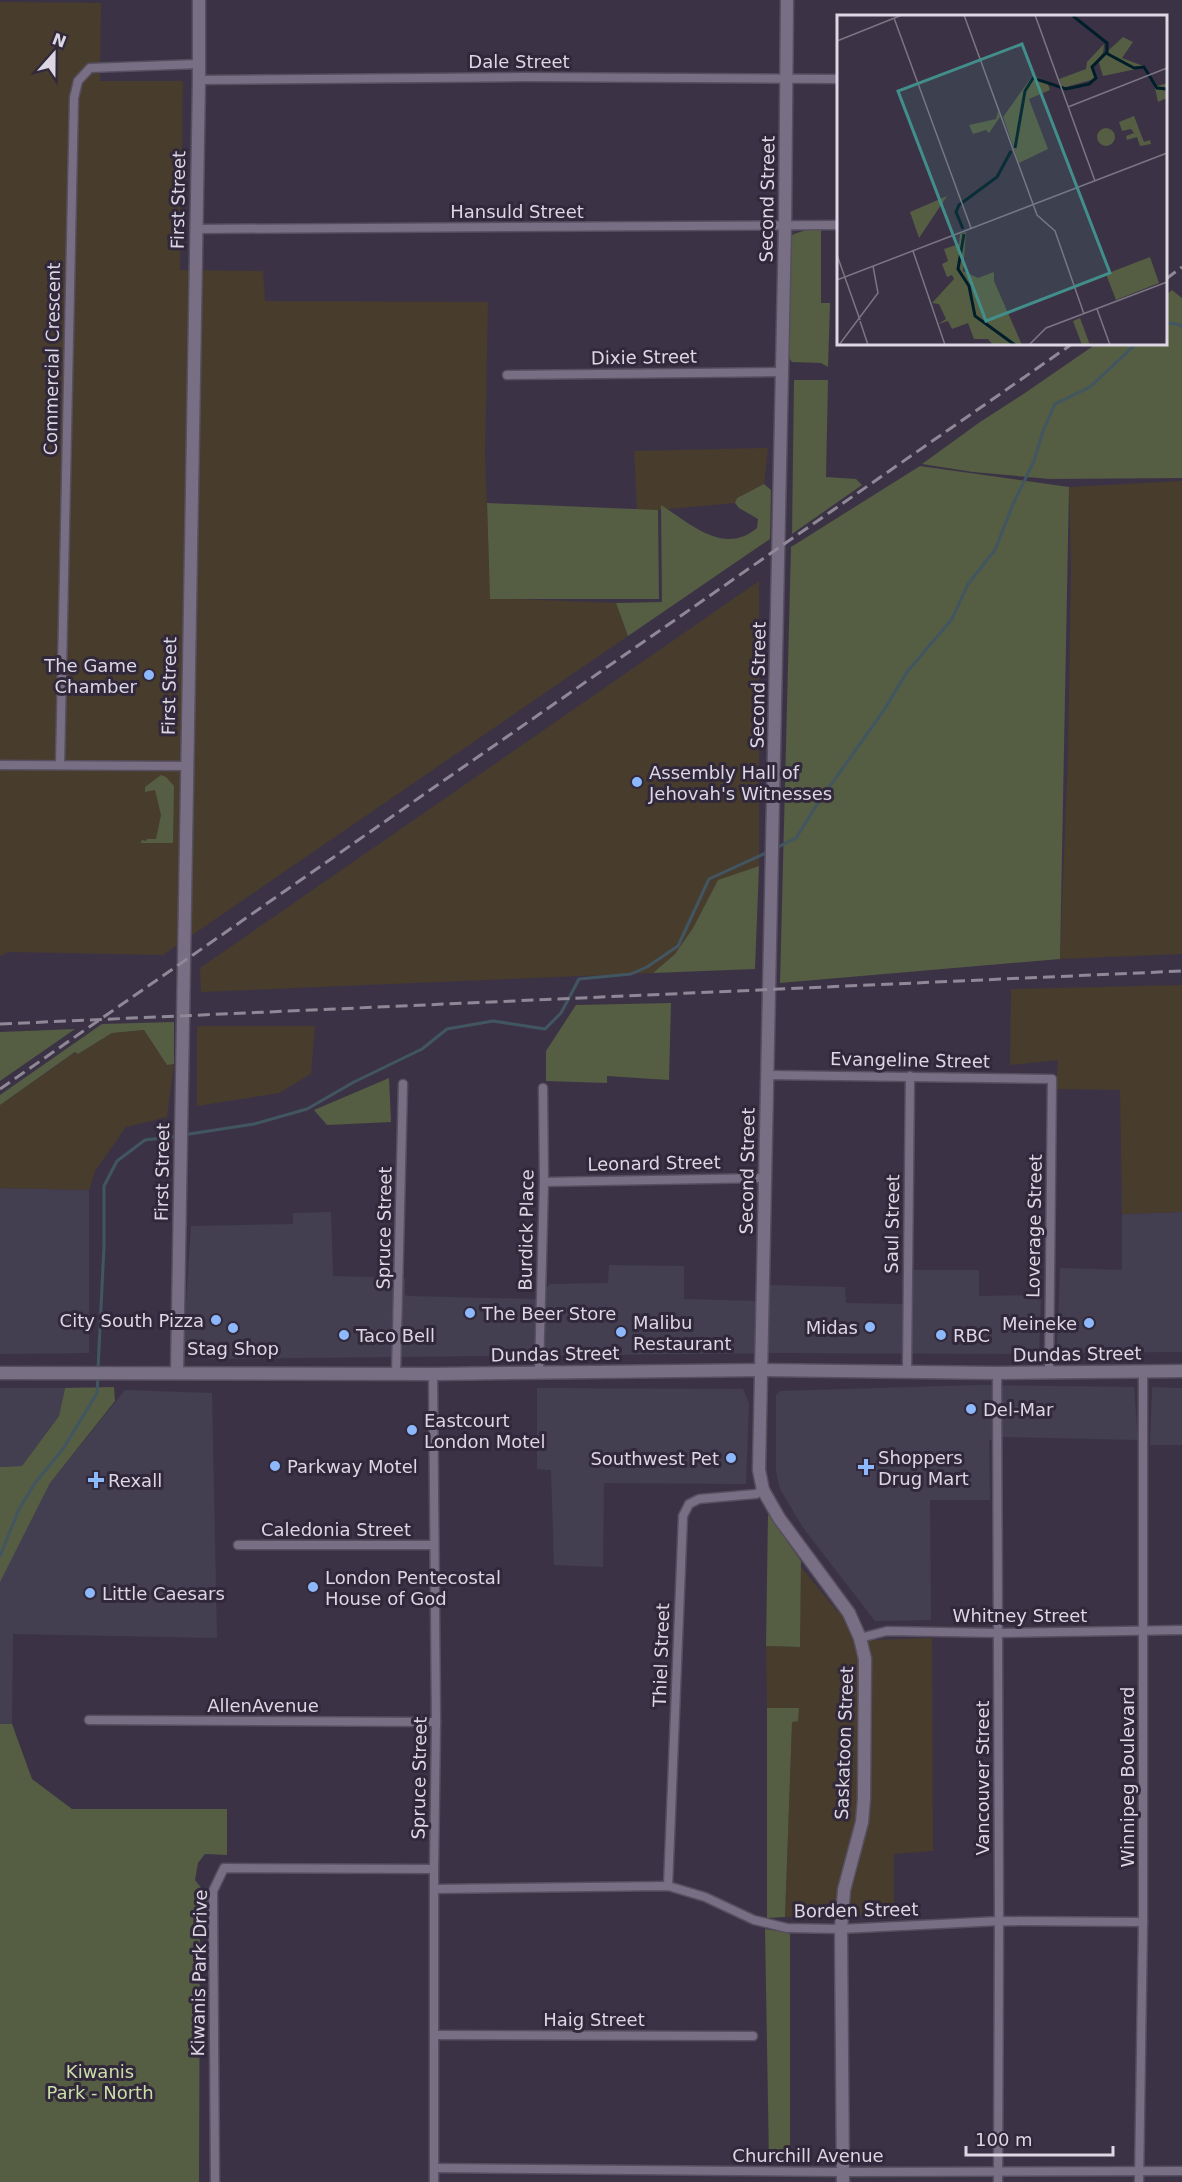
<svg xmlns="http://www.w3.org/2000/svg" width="1182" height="2182" font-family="'DejaVu Sans',sans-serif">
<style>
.commercial{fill:#433f50}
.industrial{fill:#483c2d}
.green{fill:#555d43}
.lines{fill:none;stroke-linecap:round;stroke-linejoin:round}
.stream{stroke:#425662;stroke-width:3}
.street-casing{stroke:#564f5f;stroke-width:11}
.secondary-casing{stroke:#564f5f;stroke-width:15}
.street{stroke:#786f84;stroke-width:8}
.secondary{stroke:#786f84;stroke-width:12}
.rail{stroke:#8f8897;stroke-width:3;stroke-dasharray:12 6;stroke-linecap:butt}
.poi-dot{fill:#8db9fc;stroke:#31293b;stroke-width:2}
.labels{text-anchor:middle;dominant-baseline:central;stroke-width:6;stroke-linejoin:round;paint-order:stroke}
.street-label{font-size:18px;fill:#dcd7e3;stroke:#31293b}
.poi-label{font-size:18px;fill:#dcd7e3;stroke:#31293b;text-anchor:start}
.park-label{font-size:18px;fill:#ccdea7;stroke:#31293b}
.inset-river{fill:none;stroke:#001e2a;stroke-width:3}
.inset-road{fill:none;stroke:#7b7584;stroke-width:1.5}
.view{fill:#428e8b;fill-opacity:0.15;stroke:#428e8b;stroke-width:3}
.inset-edge{fill:none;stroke:#dcd7e3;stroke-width:3}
</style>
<rect width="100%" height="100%" fill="#3b3345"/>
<g class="commercial">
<polygon points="0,1188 89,1190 89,1353 0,1354"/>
<polygon points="331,1212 333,1276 405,1278 405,1295 409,1296 535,1299 550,1284 608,1283 609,1265 684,1266 684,1299 758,1301 770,1285 845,1287 846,1303 903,1304 904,1272 914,1270 979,1270 979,1296 1041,1295 1039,1354 783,1353 209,1359 183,1349 191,1226 293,1224 293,1213"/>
<polygon points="1182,1212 1182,1352 1057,1353 1060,1268 1122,1270 1122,1214"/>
<polygon points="978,1385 1134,1387 1138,1440 1004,1437 989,1440 990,1500 930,1500 931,1620 875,1621 804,1529 780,1489 776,1472 776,1395 780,1391"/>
<polygon points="1152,1387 1182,1388 1182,1445 1150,1445"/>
<polygon points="0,1388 65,1388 59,1416 22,1466 0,1467"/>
<polygon points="537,1388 743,1389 749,1403 746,1484 604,1483 603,1567 554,1565 551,1470 537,1469"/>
<polygon points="125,1390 212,1393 217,1638 13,1634 12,1724 0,1724 0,1580 50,1483"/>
</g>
<g class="industrial">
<polygon points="0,2 101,3 100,81 183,81 180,270 263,271 265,301 488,302 485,454 490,598 616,603 628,636 163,955 9,952 0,956"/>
<polygon points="768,448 764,484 737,498 735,503 658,510 637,510 634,451"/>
<polygon points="1182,481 1182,954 1060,959 1068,753 1071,565 1069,487"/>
<polygon points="759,581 759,866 718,881 693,928 675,954 653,973 201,992 200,968"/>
<polygon points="1182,985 1182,1212 1122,1214 1120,1090 1056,1089 1058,1060 1010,1065 1011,989"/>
<polygon points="197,1026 315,1026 311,1074 279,1093 197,1106"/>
<polygon points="144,1030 167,1065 174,1064 167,1117 126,1127 95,1171 89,1190 0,1188 0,1105 76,1052 78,1054 112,1033"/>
<polygon points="801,1567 837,1611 876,1640 932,1638 933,1851 894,1854 894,1914 785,1917 792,1721 799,1708 767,1708 766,1646 800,1647"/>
</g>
<g class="green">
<polygon points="806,230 821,230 821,303 830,303 828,367 821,363 792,362 789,358 790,237 794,234"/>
<polygon points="1172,290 1182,298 1182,478 1050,479 973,472 922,464 980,422 1022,395 1096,344 1166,344 1166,295"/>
<polygon points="794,380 828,380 826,477 856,479 862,485 792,534"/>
<polygon points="920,466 1069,487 1060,959 780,983 791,547"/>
<path d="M764,484L771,490L770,539L628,636L616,603L662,602L661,505C691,524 724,556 757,528L758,519L739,508L735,503L737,498Z"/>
<polygon points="487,503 658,510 659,599 490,599"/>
<polygon points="161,775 166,777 174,786 173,843 141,843 142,840 146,841 147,839 156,839 161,815 155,790 145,792 145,787"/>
<polygon points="759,866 755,969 653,973 675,954 693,928 718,880"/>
<polygon points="671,1003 669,1080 607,1076 607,1083 546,1081 546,1051 576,1005"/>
<polygon points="174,1022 174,1064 167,1065 144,1030 112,1033 78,1054 75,1052 0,1105 0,1095 102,1024"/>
<polygon points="75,1029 0,1081 0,1032"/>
<polygon points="389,1078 391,1122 327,1125 314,1110"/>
<polygon points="114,1387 115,1401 50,1483 0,1582 0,1467 22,1466 59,1416 65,1388"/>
<polygon points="768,1514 801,1561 800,1647 766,1646"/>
<polygon points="767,1708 799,1708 798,1721 792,1722 785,1917 767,1918"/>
<polygon points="0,1724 12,1724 32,1779 72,1809 227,1809 227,1855 205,1854 198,1863 195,1880 209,1898 210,1917 200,1918 199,2182 0,2182"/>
<polygon points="765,1929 790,1933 790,2161 769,2161"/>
</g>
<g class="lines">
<g class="stream">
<polyline points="1166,323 1178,324 1182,327"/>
<polyline points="776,848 796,838 818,803 884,710 907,672 952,619 968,584 995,550 1013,504 1034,461 1043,431 1055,404 1090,387 1136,344"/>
<polyline points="183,1135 254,1124 307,1109 354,1082 422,1049 447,1029 493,1021 545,1029 561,1013 579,979 631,974 647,967 678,946 709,879 768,852"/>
<polyline points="98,1369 104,1246 104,1186 117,1161 145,1140 177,1136"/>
<polyline points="0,1556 19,1509 35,1483 63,1449 97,1393 98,1375"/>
</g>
<g class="street-casing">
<g id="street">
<polyline points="199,80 524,77 838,79"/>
<polyline points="195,229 838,225"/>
<polyline points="507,375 781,372"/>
<polyline points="0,765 185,766"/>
<polyline points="60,765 74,98 78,81 90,68 199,64"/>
<polyline points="768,1075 1052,1079 1049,1373"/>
<polyline points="544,1182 765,1178"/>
<polyline points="539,1372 544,1182 543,1088"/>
<polyline points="907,1372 910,1076"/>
<polyline points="997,1373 999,1921 998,2182"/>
<polyline points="396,1374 403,1084"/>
<polyline points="433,1374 436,1722 434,1869 434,2182"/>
<polyline points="238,1545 434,1545"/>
<polyline points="860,1638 887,1631 999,1633 1182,1630"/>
<polyline points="89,1720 436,1722"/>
<polyline points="668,1886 683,1516 689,1504 699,1499 756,1494 763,1490"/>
<polyline points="434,1889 668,1886 705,1897 754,1920 787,1928 841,1929 999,1921 1143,1922"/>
<polyline points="435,2035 753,2036"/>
<polyline points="434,2168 843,2172 1182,2171"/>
<polyline points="215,2182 213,1891 224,1868 434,1869"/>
<polyline points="1139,2182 1143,1922 1143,1372"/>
</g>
</g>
<g class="secondary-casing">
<g id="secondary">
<polyline points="787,0 785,226 759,1470 763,1490 779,1518 849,1613 860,1638 865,1659 864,1799 862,1822 844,1890 841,1929 843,2182"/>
<path d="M177,1372C185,942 188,511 199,80V0"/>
<polyline points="0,1373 433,1374 762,1370 997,1373 1182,1371"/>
</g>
</g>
<use href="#street" class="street"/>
<use href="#secondary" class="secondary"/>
<g class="rail">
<polyline points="1166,279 1182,267"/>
<polyline points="0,1024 1182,971"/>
<polyline points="0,1089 1072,344"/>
</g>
</g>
<g class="poi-dot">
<circle cx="149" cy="675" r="6"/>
<circle cx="637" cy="782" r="6"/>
<circle cx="470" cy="1313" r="6"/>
<circle cx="216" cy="1320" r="6"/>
<circle cx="1089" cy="1323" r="6"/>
<circle cx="870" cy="1327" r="6"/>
<circle cx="233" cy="1328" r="6"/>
<circle cx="621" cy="1332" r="6"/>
<circle cx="344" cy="1335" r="6"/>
<circle cx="941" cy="1335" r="6"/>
<circle cx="971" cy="1409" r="6"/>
<circle cx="412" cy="1430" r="6"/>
<circle cx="731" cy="1458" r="6"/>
<circle cx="275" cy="1466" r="6"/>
<path d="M863 1458h6v6h6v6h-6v6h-6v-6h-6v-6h6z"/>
<path d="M93 1471h6v6h6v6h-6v6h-6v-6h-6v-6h6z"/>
<circle cx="313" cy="1587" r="6"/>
<circle cx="90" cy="1593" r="6"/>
</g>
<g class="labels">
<g class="street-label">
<text x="519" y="61">Dale Street</text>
<text transform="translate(767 199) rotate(-89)">Second Street</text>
<text transform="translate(178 200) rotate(-89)">First Street</text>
<text x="517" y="211">Hansuld Street</text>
<text transform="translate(644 357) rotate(-1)">Dixie Street</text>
<text transform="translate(52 359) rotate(-89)">Commercial Crescent</text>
<text transform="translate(758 685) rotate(-89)">Second Street</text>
<text transform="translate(169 686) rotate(-89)">First Street</text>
<text transform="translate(910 1060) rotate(1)">Evangeline Street</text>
<text transform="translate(654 1163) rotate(-1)">Leonard Street</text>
<text transform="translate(747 1171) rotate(-89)">Second Street</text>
<text transform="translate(162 1172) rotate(-89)">First Street</text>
<text transform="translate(892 1224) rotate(-89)">Saul Street</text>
<text transform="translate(1034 1226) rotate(-89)">Loverage Street</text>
<text transform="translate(384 1228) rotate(-89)">Spruce Street</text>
<text transform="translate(526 1230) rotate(-89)">Burdick Place</text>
<text transform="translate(555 1354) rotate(-1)">Dundas Street</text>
<text transform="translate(1077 1354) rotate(-1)">Dundas Street</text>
<text x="336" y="1529">Caledonia Street</text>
<text x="1020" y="1615">Whitney Street</text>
<text transform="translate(661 1655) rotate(-88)">Thiel Street</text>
<text x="263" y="1705">AllenAvenue</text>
<text transform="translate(844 1743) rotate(-88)">Saskatoon Street</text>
<text transform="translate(1127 1777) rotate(-90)">Winnipeg Boulevard</text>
<text transform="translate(419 1778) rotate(-89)">Spruce Street</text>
<text transform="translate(982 1778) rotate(-90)">Vancouver Street</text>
<text transform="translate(856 1910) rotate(-1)">Borden Street</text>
<text transform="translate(199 1973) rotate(-89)">Kiwanis Park Drive</text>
<text x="594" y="2019">Haig Street</text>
<text x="808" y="2155">Churchill Avenue</text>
</g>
<g class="poi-label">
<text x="137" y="665" text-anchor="end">The Game<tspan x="137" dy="21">Chamber</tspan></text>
<text x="649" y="772">Assembly Hall of<tspan x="649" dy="21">Jehovah's Witnesses</tspan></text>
<text x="482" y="1313">The Beer Store</text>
<text x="204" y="1320" text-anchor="end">City South Pizza</text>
<text x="633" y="1322">Malibu<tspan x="633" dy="21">Restaurant</tspan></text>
<text x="1077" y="1323" text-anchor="end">Meineke</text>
<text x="858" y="1327" text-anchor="end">Midas</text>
<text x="356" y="1335">Taco Bell</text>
<text x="953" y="1335">RBC</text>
<text x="233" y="1348" text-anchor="middle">Stag Shop</text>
<text x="983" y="1409">Del-Mar</text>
<text x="424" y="1420">Eastcourt<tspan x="424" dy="21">London Motel</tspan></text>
<text x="878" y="1457">Shoppers<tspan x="878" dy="21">Drug Mart</tspan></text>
<text x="719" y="1458" text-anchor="end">Southwest Pet</text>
<text x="287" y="1466">Parkway Motel</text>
<text x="108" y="1480">Rexall</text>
<text x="325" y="1577">London Pentecostal<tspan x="325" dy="21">House of God</tspan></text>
<text x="102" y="1593">Little Caesars</text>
</g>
<g class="park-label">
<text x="100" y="2071">Kiwanis<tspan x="100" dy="21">Park - North</tspan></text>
</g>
</g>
<g transform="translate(837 15)">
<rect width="330" height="330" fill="#3b3345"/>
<path d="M286,22L296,27L285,43L309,52L266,61L261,45ZM267,29L266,38L254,52L258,64L225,73L222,64L249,54L250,47ZM196,60L210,67L213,75L192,84L211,134L182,148L166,102ZM316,64L321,71L330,68V83L321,87ZM161,96L163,102L152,118L149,115L136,119L132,110L159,104ZM297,101L307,127L313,125L314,129L303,131L300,122L290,125L289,121L297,118L294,114L285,116L282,107ZM260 122a9 9 0 1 1 18 0a9 9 0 1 1-18 0ZM110,181L82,223L73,197ZM129,217L126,256L141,263L157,257V266L185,330H156L151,324H137L131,308L115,314L111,306L101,309L109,304L102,289L95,288L117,264L115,260L110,262L105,249L111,246L107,234L122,229L123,219ZM313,242L322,268L279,285L269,259ZM243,303L253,330H245L236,306Z" fill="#555d43"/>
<path class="inset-river" d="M269,38L297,53L307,52L320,73L330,74M178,133L188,76L196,63L229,74L252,69L259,63L255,52L270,37V28L236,1M126,214L119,197L122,190L160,162L174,136M127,219L121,254L132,271L138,301L178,330"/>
<path class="inset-road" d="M127,0L200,200L218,216L247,299M198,0L258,166M57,3L134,213M0,26L65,0M231,92L330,53M76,236L108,330M0,240L23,305M0,265L330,138M260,294L273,330M23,306L31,330M2,330L41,278L36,251M192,330L209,313L330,267"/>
<path class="view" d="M185,29L273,258L149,306L61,76Z"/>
<rect width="330" height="330" class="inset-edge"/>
</g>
<g transform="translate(54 54) rotate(21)" stroke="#31293b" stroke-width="4.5" paint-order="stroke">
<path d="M0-4.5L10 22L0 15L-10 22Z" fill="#dcd7e3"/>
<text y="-9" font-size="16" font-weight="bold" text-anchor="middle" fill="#dcd7e3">N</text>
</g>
<path d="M966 2146v9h147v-9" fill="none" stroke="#dcd7e3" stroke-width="3"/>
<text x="975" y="2146" font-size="18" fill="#dcd7e3" stroke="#31293b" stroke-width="4.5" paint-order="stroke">100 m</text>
</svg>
